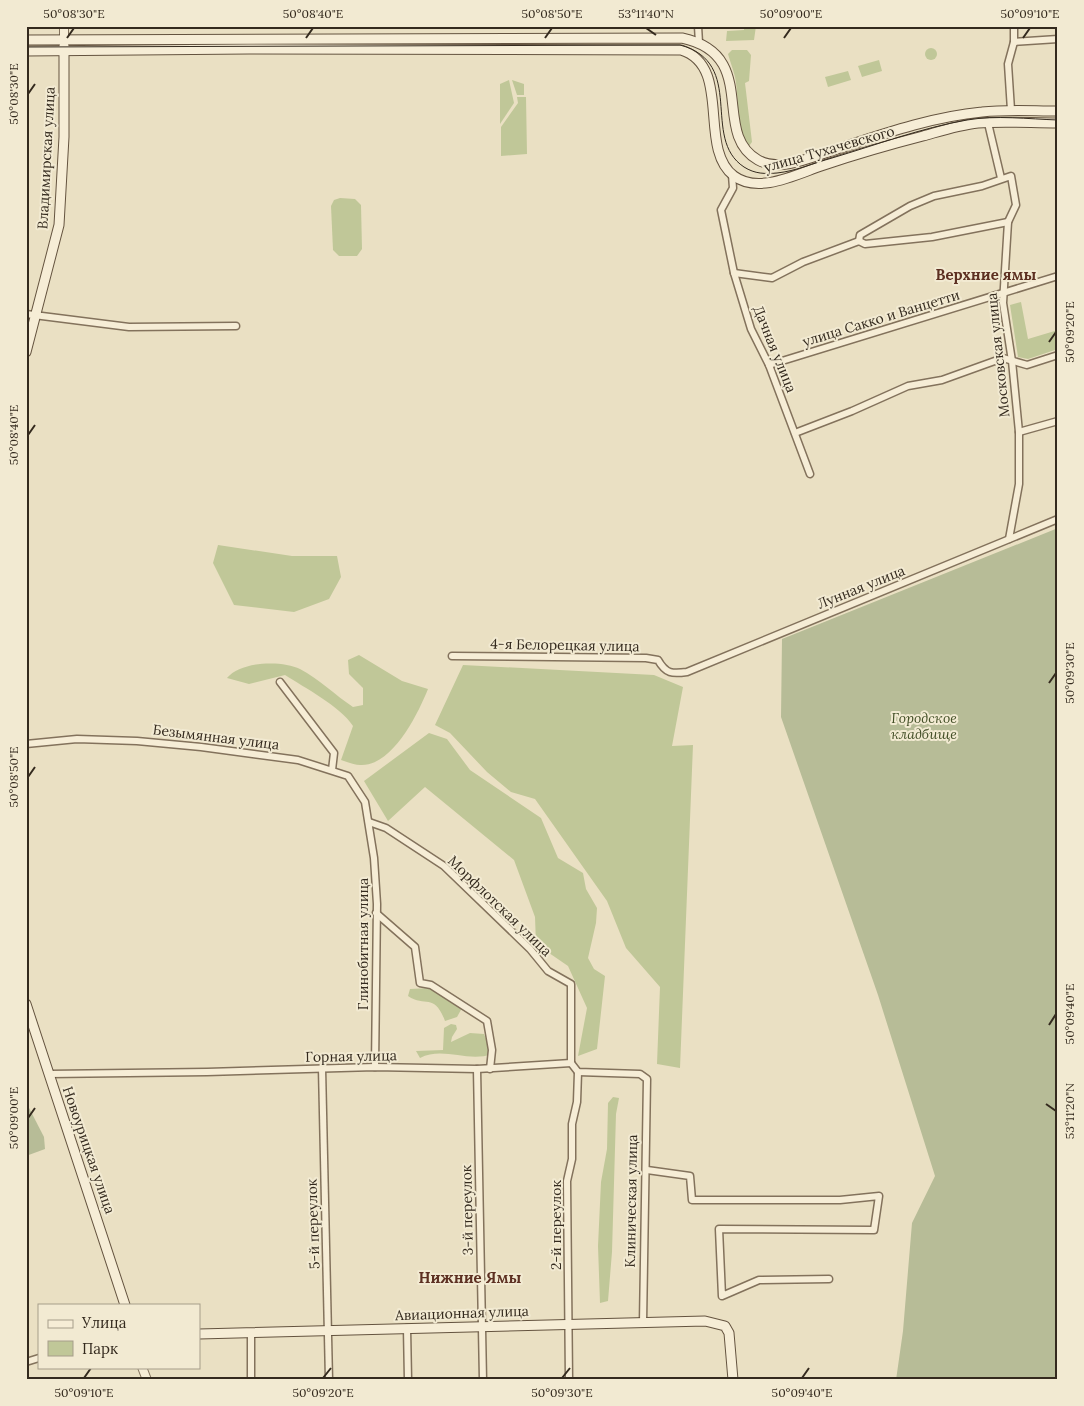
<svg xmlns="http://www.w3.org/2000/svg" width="1084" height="1406" font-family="Lora,serif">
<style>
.green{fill:#c0c798}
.cemetery{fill:#b7bc97}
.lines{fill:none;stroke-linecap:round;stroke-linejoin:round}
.minor-casing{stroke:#83725c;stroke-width:9}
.tertiary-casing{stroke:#83725c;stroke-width:10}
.secondary-casing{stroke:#64533f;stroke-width:11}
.minor{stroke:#f6edd6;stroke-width:6}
.tertiary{stroke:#f6edd6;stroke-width:8}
.secondary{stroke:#f6edd6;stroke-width:9}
.tram{stroke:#342a1e;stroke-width:1}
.ticks{fill:none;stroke:#342a1e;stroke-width:2}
.labels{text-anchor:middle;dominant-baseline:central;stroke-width:4;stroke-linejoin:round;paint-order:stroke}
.street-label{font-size:14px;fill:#342a1e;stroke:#f2ead2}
.park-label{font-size:14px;font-style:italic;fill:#434f27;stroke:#f2ead2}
.neighbourhood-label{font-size:15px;font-weight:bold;fill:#5d3022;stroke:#f2ead2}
.neatline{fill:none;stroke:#342a1e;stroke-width:2}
.ticks-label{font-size:12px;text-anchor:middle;fill:#342a1e}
</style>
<rect width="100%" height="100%" fill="#eae0c3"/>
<g class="green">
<polygon points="744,26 756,26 754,40 726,41 727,31 744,30"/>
<circle cx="931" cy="54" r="6"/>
<path d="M732,50H747L751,55L749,81L745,83L752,142L749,146C736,133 739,95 735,77C733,69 730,61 728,54Z"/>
<polygon points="879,60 882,71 862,77 858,66"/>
<polygon points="848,71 851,80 828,87 825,77"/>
<polygon points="509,80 514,103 500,124 500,84"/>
<polygon points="512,80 524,84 524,95 517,95"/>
<polygon points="517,97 526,97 527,154 501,156 501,127 518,103"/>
<polygon points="340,198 355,199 361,205 362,249 357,256 339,256 333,250 331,206 334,200"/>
<polygon points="1021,302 1028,339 1058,330 1058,349 1028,359 1018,357 1010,305"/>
<polygon points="218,545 292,556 337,556 341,577 329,599 294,612 234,605 213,563"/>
<path d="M359,655L402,681L428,689C418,714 392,767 360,765C354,765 347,762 341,760L353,726C340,706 305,688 285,675L249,684L227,678C241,661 282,660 300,669C319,679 335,695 353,707L363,705V688L349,674L348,660Z"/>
<polygon points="463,665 654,675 683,687 672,746 693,745 680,1068 657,1064 660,987 626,948 607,901 535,799 511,792 487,772 450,733 435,725"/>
<polygon points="429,733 447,739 470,770 541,818 558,858 583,873 586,889 597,908 596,923 588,958 594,969 605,976 597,1049 578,1056 587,1008 568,966 536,944 535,917 514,860 425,787 388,821 364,781"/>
<path d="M431,988L446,999L458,1001L462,1008L457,1017L445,1021C434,992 426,1008 408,996L410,989Z"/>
<path d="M451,1024L456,1025L457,1029L452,1037L451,1042L470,1033L484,1034L492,1054C468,1063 443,1046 420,1058L416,1051L443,1050L444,1028Z"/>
<polygon points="613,1097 619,1098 616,1114 612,1252 608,1301 600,1303 598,1246 601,1182 607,1149 608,1103"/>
</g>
<g class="cemetery">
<polygon points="1058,528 1058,1380 896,1380 903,1331 912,1223 935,1176 878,995 781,717 782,639"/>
<polygon points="26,1102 44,1137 45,1149 26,1156"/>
</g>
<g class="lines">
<g class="minor-casing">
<g id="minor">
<polyline points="698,26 699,43"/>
<polyline points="1014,42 1058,39"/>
<polyline points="1011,110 1008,64 1014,42 1014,26"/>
<polyline points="988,123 1001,178"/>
<polyline points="732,175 733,188 721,210 734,273 751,329 769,365 810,474"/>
<polyline points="859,241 860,235 910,206 934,196 982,186 1011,176 1016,205 1008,222 1003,303 1012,361 1019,432 1019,484 1009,539"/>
<polyline points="734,273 772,278 803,262 859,241 865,244 932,237 1008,222"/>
<polyline points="26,314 129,327 236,326"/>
<polyline points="769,365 1058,276"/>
<polyline points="1019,432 1058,421"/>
<polyline points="795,433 852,411 908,386 942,380 1003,358 1027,365 1058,355"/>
<path d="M452,656L646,658L658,660C666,674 672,674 687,672L1058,519"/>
<polyline points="280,682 334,753 332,770"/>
<polyline points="26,744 77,739 137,741 201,747 298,760 348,776 365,802 374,858 377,904 375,1067"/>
<polyline points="369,822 386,828 444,866 530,949 548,971 571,984 571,1063"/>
<polyline points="376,913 415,947 420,983 431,985 487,1021 492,1050 490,1069"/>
<polyline points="571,1063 578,1072 640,1074 647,1079 643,1323"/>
<polyline points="322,1068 329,1380"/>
<polyline points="477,1069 483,1380"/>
<polyline points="49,1074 207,1072 375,1067 477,1069 571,1063"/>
<polyline points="647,1170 690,1176 692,1200 840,1200 879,1196 874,1230 719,1229 722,1296 759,1280 829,1279"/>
<polyline points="407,1328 408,1380"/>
<polyline points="251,1333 251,1380"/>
<polyline points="26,1362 39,1358"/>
<polyline points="569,1380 567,1181 572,1159 572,1124 577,1102 578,1072"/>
</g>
</g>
<g class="tertiary-casing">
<g id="tertiary">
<polyline points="64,26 64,39"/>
<polyline points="142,1367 147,1380"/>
</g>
</g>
<g class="secondary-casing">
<g id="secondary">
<path d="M26,40L682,38C761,55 710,133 758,160C780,172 809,158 831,151C880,135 930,117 982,112C1007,109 1033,111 1058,111"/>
<path d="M26,51L249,49L681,50C733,66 697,148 734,176C758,194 795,175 821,166C854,155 888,145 923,136C941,131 959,125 978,123C1004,121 1031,123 1058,123"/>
<polyline points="26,352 59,225 64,137 64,46"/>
<polyline points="26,1004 125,1305"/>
<polyline points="199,1334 705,1321 725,1326 729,1333 733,1380"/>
</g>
</g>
<use href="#minor" class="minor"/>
<use href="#tertiary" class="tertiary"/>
<use href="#secondary" class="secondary"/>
<path class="tram" d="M26,47L680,45C747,63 700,138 744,167C755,174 765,174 777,173C796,171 814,163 832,158C876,145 921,128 967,120C996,115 1028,119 1058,120"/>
</g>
<path class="ticks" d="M646,28L656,35M67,38L74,28M306,38L313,28M545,38L552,28M784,38L791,28M1023,38L1030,28M28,94L35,84M1049,342L1056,332M28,435L35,425M1049,683L1056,673M28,777L35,767M1049,1025L1056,1014M1046,1104L1056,1111M28,1118L35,1108M84,1378L91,1368M323,1378L331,1368M562,1378L570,1368M802,1378L809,1368"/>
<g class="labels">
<g class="street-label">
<text transform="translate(829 149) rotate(-16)">улица Тухачевского</text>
<text transform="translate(46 158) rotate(-87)">Владимирская улица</text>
<text transform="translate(881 318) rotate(-17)">улица Сакко и Ванцетти</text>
<text transform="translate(775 349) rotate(68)">Дачная улица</text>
<text transform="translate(998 355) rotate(-96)">Московская улица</text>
<text transform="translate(861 587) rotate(-22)">Лунная улица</text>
<text transform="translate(565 645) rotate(1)">4-я Белорецкая улица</text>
<text transform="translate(216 737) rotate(7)">Безымянная улица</text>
<text transform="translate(500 906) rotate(44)">Морфлотская улица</text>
<text transform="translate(363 944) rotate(-90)">Глинобитная улица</text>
<text transform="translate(351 1056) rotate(-1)">Горная улица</text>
<text transform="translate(89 1150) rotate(71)">Новоурицкая улица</text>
<text transform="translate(631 1201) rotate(-89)">Клиническая улица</text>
<text transform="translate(467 1210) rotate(-91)">3-й переулок</text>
<text transform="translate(313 1224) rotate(-92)">5-й переулок</text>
<text transform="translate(556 1225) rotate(-90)">2-й переулок</text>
<text transform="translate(462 1313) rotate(-2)">Авиационная улица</text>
</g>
<g class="park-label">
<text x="924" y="718">Городское<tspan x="924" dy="16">кладбище</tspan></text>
</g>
<g class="neighbourhood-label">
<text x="986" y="274">Верхние ямы</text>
<text x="470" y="1277">Нижние Ямы</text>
</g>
</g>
<rect width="1084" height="1406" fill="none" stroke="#f2ead2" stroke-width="55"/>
<rect x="38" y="1304" width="162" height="65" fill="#f2ead2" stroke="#a69d8a"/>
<rect x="48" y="1320" width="25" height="8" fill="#f6edd6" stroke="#a69d8a"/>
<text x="82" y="1328" font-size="15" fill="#342a1e">Улица</text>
<rect x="48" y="1341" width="25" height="15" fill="#c0c798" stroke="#a69d8a"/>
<text x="82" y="1354" font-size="15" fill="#342a1e">Парк</text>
<rect x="28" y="28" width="1028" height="1350" class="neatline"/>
<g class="ticks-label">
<text x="74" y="18">50°08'30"E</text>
<text x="313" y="18">50°08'40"E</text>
<text x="552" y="18">50°08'50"E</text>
<text x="646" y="18">53°11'40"N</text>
<text x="791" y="18">50°09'00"E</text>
<text x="1030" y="18">50°09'10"E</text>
<text transform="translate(14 94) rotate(-90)" y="4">50°08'30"E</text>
<text transform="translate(1070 332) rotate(-90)" y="4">50°09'20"E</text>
<text transform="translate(14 435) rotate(-90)" y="4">50°08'40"E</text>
<text transform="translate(1070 673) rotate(-90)" y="4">50°09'30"E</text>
<text transform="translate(14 777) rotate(-90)" y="4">50°08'50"E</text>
<text transform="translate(1070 1014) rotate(-90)" y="4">50°09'40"E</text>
<text transform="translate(1070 1111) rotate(-90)" y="4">53°11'20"N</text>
<text transform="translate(14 1118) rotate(-90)" y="4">50°09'00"E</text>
<text x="84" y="1397">50°09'10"E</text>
<text x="323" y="1397">50°09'20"E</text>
<text x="562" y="1397">50°09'30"E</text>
<text x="802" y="1397">50°09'40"E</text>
</g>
</svg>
